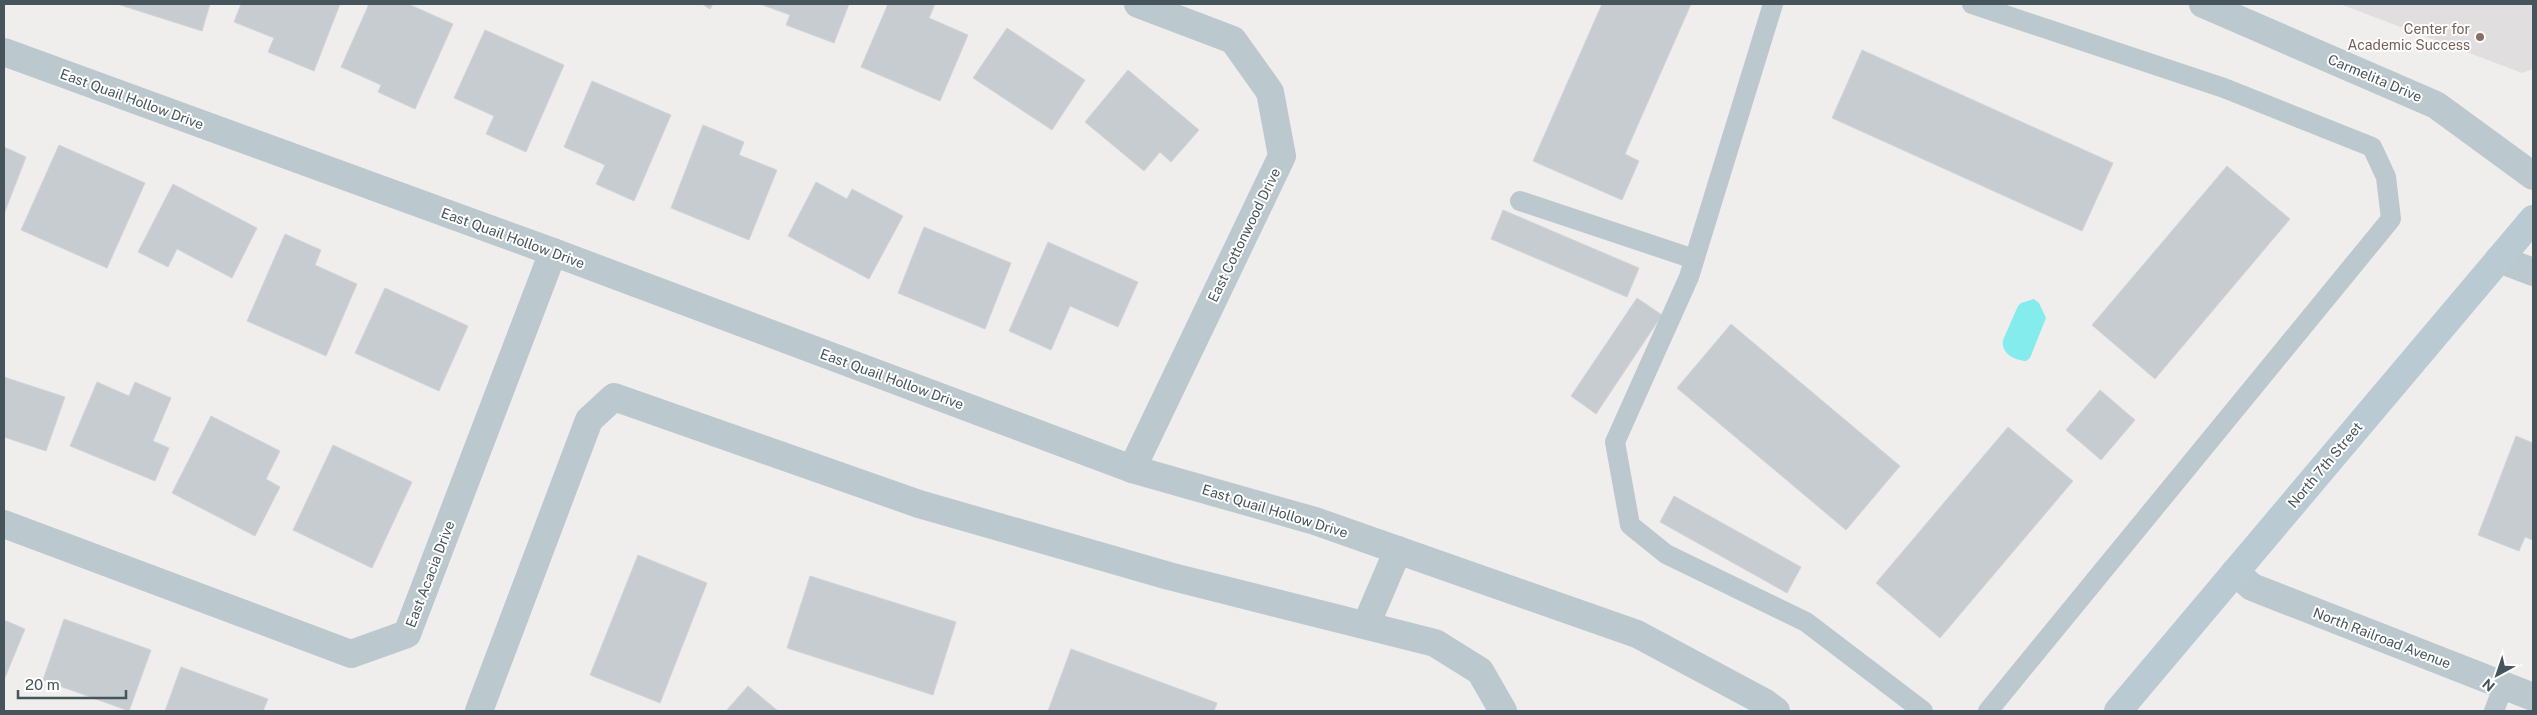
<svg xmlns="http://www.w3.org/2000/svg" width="2537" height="715" font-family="'Public Sans',sans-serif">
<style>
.education{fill:#e1dee0}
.water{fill:#85ecee}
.building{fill:#c6ccd0;stroke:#d1d5d9}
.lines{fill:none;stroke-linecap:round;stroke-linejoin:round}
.service{stroke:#bbc8cd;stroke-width:20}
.minor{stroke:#bbc8cd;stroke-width:28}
.secondary{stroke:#bacad2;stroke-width:28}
.education-dot{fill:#8d6e63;stroke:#fff;stroke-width:2}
.labels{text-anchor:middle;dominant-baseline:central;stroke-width:4;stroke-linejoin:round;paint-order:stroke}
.education-label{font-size:14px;fill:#785e54;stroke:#fff;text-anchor:end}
.street-label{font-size:14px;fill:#45555b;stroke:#fff}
</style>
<rect width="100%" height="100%" fill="#f0eded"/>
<polygon class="education" points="2340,4 2533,4 2533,69 2522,73"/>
<path class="water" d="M2034,299L2039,303L2046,318L2030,358L2026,361C2015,360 2001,354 2003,340L2018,306L2021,303Z"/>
<g class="building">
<polygon points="117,4 210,4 202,31"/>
<polygon points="241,4 340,4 314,71 268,52 274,38 234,22"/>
<polygon points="369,4 408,4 453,24 415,109 378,92 381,85 341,67"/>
<polygon points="702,4 713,4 710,9"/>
<polygon points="760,4 849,4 834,43 786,25 790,15"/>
<polygon points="888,4 935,4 929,18 968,35 940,101 861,67"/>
<polygon points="1602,4 1691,4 1625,154 1639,161 1622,200 1533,161"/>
<polygon points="1007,28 1085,80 1052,130 973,78"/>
<polygon points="485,30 564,65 526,152 486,134 494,116 454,98"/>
<polygon points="1862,50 2113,163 2082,231 1832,118"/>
<polygon points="1128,70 1199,130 1171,162 1160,152 1144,171 1085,122"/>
<polygon points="592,81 671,115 634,201 596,184 605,165 564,147"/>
<polygon points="703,125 744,142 739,155 777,170 749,240 671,208"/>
<polygon points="59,145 145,183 107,268 21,230"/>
<polygon points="4,147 26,157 4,214"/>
<polygon points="2227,166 2290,219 2155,379 2092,325"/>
<polygon points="816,182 847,199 852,189 903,216 869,279 788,236"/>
<polygon points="173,184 257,228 232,278 177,249 168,267 138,252"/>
<polygon points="1503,210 1639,268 1627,297 1491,239"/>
<polygon points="924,227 1011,263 985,329 898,293"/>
<polygon points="285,234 321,250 315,265 357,284 326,356 247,321"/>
<polygon points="1048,242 1138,282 1118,327 1070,306 1051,350 1009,331"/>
<polygon points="385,288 468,326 439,391 355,353"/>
<polygon points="1637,298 1662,315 1596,414 1571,396"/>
<polygon points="1731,324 1900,466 1846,530 1677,388"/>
<polygon points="4,377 65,397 46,451 4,437"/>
<polygon points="97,382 129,396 135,382 171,398 153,441 169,448 155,481 70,446"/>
<polygon points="2100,390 2135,420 2101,460 2066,430"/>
<polygon points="211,416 280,451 266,479 280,487 255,536 172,493"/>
<polygon points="2008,427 2073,481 1940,638 1876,583"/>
<polygon points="2516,436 2533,443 2533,540 2525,537 2519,551 2478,535"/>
<polygon points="333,445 412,482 372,568 293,530"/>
<polygon points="1674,496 1801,567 1787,593 1660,522"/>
<polygon points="638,555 707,583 660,703 590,675"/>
<polygon points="810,576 956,622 933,695 787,648"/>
<polygon points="64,619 151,650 129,711 43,680"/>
<polygon points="4,620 25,629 4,680"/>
<polygon points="1071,649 1217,703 1214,711 1048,711"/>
<polygon points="181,667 268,699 263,711 165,711"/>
<polygon points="748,686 778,711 726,711"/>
</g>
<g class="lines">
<g class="service">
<polyline points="1773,4 1689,277 1615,442 1630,525 1666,554 1806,622 1923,711"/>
<polyline points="1972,4 2224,88 2372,147 2386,177 2391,219 1988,711"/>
<polyline points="1520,201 1694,259"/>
<polyline points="2494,711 2504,685"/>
</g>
<g class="minor">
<polyline points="2203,4 2436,105 2533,176"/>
<polyline points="4,52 553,252 1132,469 1315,521 1637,634 1764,702 1776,711"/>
<polyline points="2499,259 2533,272"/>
<polyline points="1132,469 1282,156 1270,92 1233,40 1138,4"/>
<polyline points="4,524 351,654 407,634 553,252"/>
<polyline points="2235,572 2252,587 2533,697"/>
<polyline points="1366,625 1398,550"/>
<polyline points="479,711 589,420 614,397 919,504 1169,576 1435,643 1480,671 1503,711"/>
</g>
<polyline class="secondary" points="2118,711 2533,219"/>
</g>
<circle class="education-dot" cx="2480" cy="37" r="5"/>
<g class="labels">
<g class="education-label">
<text x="2470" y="29">Center for<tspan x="2470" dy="16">Academic Success</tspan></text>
</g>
<g class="street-label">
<text transform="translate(2375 78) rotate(23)">Carmelita Drive</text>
<text transform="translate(132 99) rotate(20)">East Quail Hollow Drive</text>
<text transform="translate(1244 235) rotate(-64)">East Cottonwood Drive</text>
<text transform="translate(513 238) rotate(20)">East Quail Hollow Drive</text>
<text transform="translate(892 379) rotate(20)">East Quail Hollow Drive</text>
<text transform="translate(2325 465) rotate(-50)">North 7th Street</text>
<text transform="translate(1275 511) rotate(17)">East Quail Hollow Drive</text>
<text transform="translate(430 574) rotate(-69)">East Acacia Drive</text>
<text transform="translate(2382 638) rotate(21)">North Railroad Avenue</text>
</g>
</g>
<rect width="2537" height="715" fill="none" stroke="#45555b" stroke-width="10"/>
<g transform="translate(2497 675) rotate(220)" stroke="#ffffff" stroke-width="4" paint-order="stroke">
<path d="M0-4L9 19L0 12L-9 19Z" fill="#45555b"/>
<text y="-8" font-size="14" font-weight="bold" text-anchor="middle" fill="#45555b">N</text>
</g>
<path d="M18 690v8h108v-8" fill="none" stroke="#45555b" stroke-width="2.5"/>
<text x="25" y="690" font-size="15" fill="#45555b" stroke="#ffffff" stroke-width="4" paint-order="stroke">20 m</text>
</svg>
